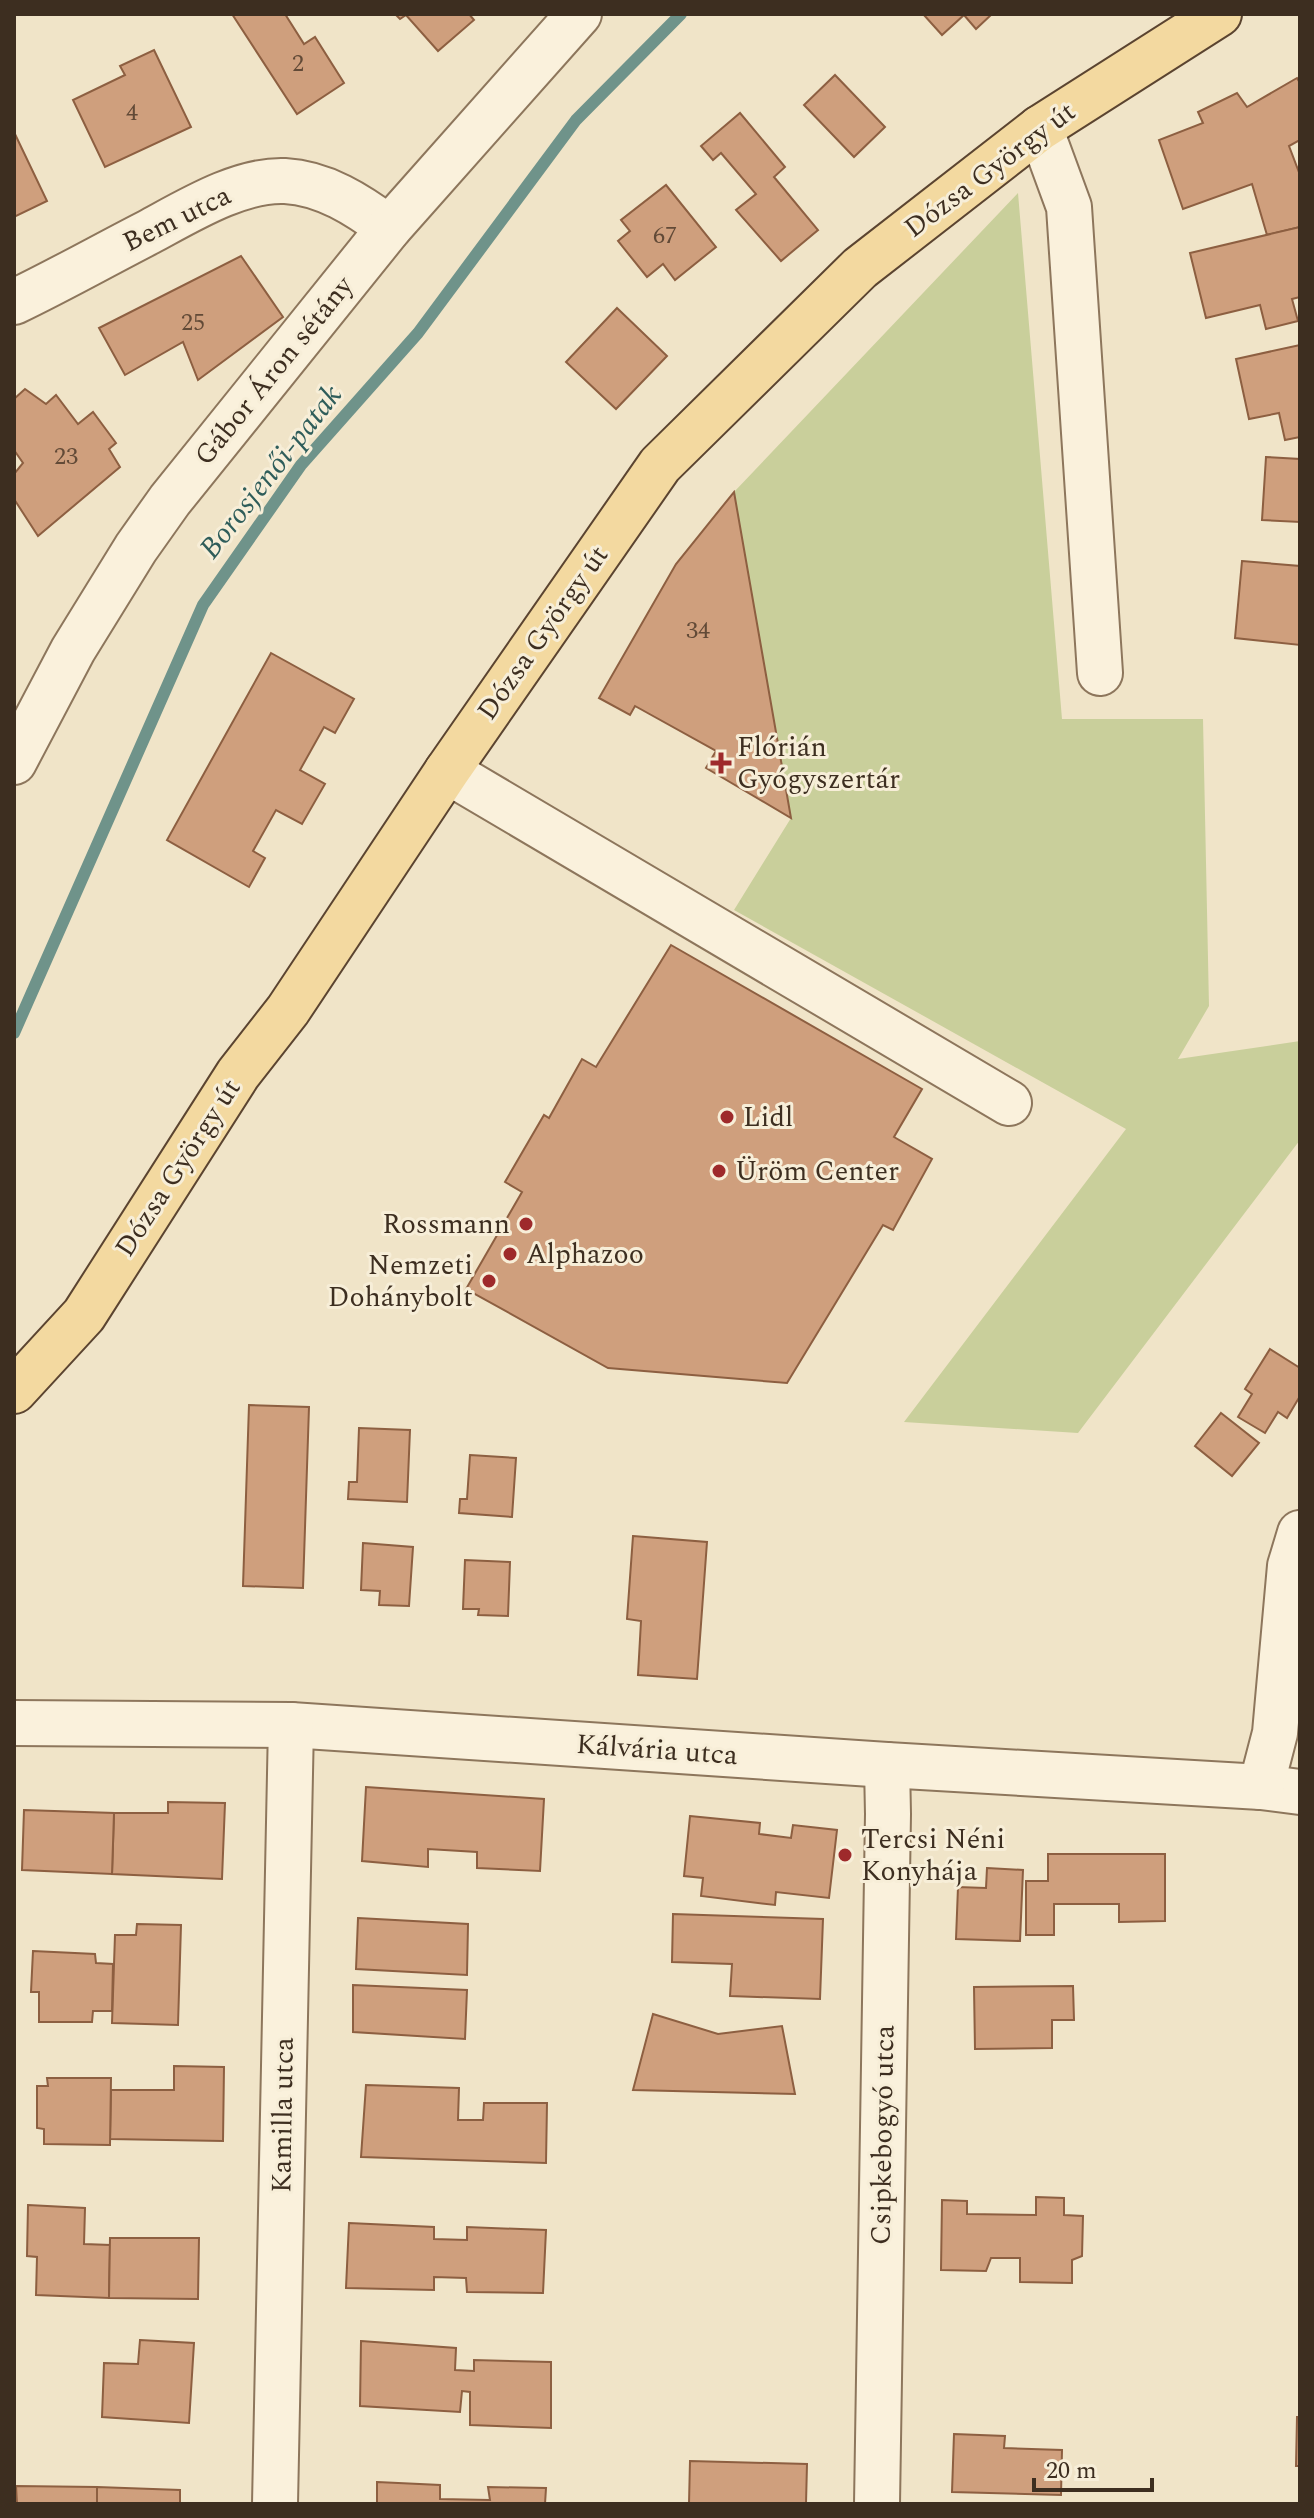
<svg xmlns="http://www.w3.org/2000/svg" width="1314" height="2518" font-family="Spectral,serif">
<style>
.green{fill:#c9cf9b}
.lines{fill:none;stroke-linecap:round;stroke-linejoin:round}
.stream{stroke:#6f938a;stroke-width:12}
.building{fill:#cf9f7d;stroke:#8d5f41;stroke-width:2}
.minor-casing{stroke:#8d765c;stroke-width:48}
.major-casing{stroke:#5b4430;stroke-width:48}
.minor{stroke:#faf1dc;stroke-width:44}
.major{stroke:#f3d9a0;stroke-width:44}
.poi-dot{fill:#9e2a2b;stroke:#f7eed8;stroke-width:3}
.labels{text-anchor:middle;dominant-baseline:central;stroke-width:6;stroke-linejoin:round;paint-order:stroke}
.number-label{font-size:24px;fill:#624a37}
.street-label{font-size:28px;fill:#3d2e20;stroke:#f7eed8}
.poi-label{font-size:28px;fill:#3d2e20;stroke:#f7eed8;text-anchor:start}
.water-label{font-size:30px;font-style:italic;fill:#2f5d5a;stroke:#f7eed8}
</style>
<rect width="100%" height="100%" fill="#f0e4c8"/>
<polygon class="green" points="1018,193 1062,719 1203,719 1209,1006 1178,1059 1300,1041 1300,1140 1078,1433 904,1422 1126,1129 734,910 791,818 734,492"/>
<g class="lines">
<polyline class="stream" points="14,1033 203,605 301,465 418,333 576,120 681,14"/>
</g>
<g class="building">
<polygon points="232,14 285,14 304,44 315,37 344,83 297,114"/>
<polygon points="395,14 469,14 474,20 438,51 406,15 400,19"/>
<polygon points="923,14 992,14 976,29 964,15 942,35"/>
<polygon points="154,50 191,127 105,167 73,100 125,75 120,66"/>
<polygon points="835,75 885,127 854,157 804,105"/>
<polygon points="1297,78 1300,83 1300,140 1289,146 1300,175 1300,227 1267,235 1252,184 1183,209 1159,140 1203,123 1198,112 1237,93 1247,107"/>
<polygon points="740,113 785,167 774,177 818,230 781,261 736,210 756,194 721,153 713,160 701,146"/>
<polygon points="14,132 47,201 14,217"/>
<polygon points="666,185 716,247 675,280 663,264 647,277 618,241 630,231 621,220"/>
<polygon points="1300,227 1300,297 1292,299 1298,321 1266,329 1260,305 1206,318 1190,253"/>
<polygon points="241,256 283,317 198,380 183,342 125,375 99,328"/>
<polygon points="617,308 667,356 616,409 566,362"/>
<polygon points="1300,345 1300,437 1285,440 1279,413 1249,419 1236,359"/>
<polygon points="25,389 46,404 56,395 78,424 93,412 116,443 109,449 120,467 38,536 14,499 14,474 23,463 14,450 14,399"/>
<polygon points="1266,457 1300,459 1300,522 1262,520"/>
<polygon points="734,492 791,818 706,768 716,751 635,706 630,715 599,698 676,564"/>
<polygon points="1242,561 1300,566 1300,645 1235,638"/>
<polygon points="271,653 354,699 335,733 324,727 300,770 325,784 302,824 276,810 253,851 265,858 249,887 167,840"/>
<polygon points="671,945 922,1089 894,1137 932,1159 893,1230 883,1225 787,1383 608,1368 466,1289 522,1192 505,1182 544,1115 549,1118 582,1059 596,1067"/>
<polygon points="1270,1349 1300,1368 1300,1396 1287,1418 1278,1412 1265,1433 1238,1417 1252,1394 1245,1389"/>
<polygon points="249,1405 309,1407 303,1588 243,1586"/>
<polygon points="1221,1413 1259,1443 1232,1476 1195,1446"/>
<polygon points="359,1428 410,1430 407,1502 348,1499 349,1482 357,1482"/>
<polygon points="470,1455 516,1458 512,1517 459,1513 460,1499 467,1499"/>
<polygon points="633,1536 707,1542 697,1679 638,1675 641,1621 627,1619"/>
<polygon points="363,1543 413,1547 409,1606 379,1605 380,1591 361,1590"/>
<polygon points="465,1560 510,1562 508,1616 478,1615 479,1609 463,1609"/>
<polygon points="366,1787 544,1799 540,1871 477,1868 477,1852 428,1849 428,1867 362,1861"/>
<polygon points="168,1802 225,1803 222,1879 112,1874 114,1813 168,1813"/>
<polygon points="24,1810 114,1813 112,1874 22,1870"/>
<polygon points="690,1816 760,1823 759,1834 791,1838 793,1825 837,1830 829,1898 776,1892 775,1905 701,1896 703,1878 684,1876"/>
<polygon points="1048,1854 1165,1854 1165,1921 1119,1922 1119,1904 1054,1904 1054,1935 1026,1935 1026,1881 1048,1881"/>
<polygon points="987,1868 1023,1870 1020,1941 956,1939 958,1887 986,1888"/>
<polygon points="673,1914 823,1919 820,1999 730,1996 732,1964 672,1962"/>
<polygon points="358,1918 468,1924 467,1975 356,1969"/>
<polygon points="137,1924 181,1925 178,2025 112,2023 115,1935 136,1935"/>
<polygon points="33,1951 95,1954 96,1963 113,1964 112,2011 93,2011 92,2022 39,2022 39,1992 31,1992"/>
<polygon points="353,1985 467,1990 465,2039 353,2032"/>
<polygon points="1073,1986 1074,2020 1052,2020 1052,2048 975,2049 974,1987"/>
<polygon points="653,2014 718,2034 782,2026 795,2094 633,2090"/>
<polygon points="174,2066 224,2067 223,2141 110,2139 111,2090 174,2090"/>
<polygon points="47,2078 111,2078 110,2145 44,2144 44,2129 37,2128 37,2086 48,2086"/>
<polygon points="366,2085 459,2088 458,2120 483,2120 484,2103 547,2103 546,2163 361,2157"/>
<polygon points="1036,2197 1064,2198 1064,2215 1083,2216 1082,2256 1072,2260 1072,2283 1020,2282 1020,2258 991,2258 986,2271 941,2270 942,2200 967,2201 967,2214 1036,2215"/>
<polygon points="28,2205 85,2208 84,2244 110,2245 109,2298 36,2295 37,2257 27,2256"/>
<polygon points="349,2223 434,2227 434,2239 467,2240 467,2227 546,2230 543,2293 467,2292 466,2278 434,2277 434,2290 346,2288"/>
<polygon points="110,2238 199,2238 198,2299 109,2298"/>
<polygon points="140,2340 194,2343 189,2423 102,2417 104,2363 138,2364"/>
<polygon points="361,2341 456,2348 455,2370 474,2371 474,2360 551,2362 551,2428 470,2425 470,2392 462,2391 460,2412 360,2406"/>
<polygon points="1297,2417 1300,2417 1300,2466 1296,2466"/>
<polygon points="954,2434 1005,2436 1004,2448 1062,2450 1061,2495 952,2492"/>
<polygon points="690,2461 807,2464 806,2504 689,2504"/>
<polygon points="377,2482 440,2485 440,2499 490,2500 488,2487 546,2488 545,2504 377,2504"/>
<polygon points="16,2486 97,2487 97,2504 17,2504"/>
<polygon points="97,2487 180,2490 180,2504 97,2504"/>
</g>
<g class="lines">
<g class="minor-casing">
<g id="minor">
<polyline points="1040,128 1069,207 1100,673"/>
<path d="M14,302C60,280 104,255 149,232C188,211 240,179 285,181C324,183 358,205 389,228"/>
<polyline points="14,762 73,650 136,548 170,500 389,228 579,14"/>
<polyline points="447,771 1009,1103"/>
<polyline points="14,1723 291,1725 887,1765 1261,1787 1300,1792"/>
<polyline points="1261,1787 1275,1733 1290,1566 1300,1533"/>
<polyline points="275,2504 291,1725"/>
<polyline points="877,2504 888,1814 887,1765"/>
</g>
</g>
<g class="major-casing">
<polyline id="major" points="14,1391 84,1315 238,1074 288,1010 447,771 660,465 860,268 1040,128 1219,14"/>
</g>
<use href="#minor" class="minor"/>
<use href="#major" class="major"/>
</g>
<g class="poi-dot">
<path d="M717 751h8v8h8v8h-8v8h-8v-8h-8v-8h8z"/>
<circle cx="727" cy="1117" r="8"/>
<circle cx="719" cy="1171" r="8"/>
<circle cx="526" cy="1224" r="8"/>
<circle cx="510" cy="1254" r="8"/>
<circle cx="489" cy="1281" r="8"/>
<circle cx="845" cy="1855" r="8"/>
</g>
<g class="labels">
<g class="number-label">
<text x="298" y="64">2</text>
<text x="132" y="113">4</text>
<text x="665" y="236">67</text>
<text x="193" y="323">25</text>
<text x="66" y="457">23</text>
<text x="698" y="631">34</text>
</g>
<g class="street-label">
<text transform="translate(990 170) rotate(-37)">Dózsa György út</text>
<text transform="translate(177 219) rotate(-26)">Bem utca</text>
<text transform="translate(274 371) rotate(-51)">Gábor Áron sétány</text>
<text transform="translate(543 633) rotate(-55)">Dózsa György út</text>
<text transform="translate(178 1168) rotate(-57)">Dózsa György út</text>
<text transform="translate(657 1750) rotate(4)">Kálvária utca</text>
<text transform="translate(283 2115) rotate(-89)">Kamilla utca</text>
<text transform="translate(883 2135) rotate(-89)">Csipkebogyó utca</text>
</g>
<g class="poi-label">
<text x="737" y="747">Flórián<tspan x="737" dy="32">Gyógyszertár</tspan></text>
<text x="743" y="1117">Lidl</text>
<text x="735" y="1171">Üröm Center</text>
<text x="510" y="1224" text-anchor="end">Rossmann</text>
<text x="526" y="1254">Alphazoo</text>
<text x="473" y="1265" text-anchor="end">Nemzeti<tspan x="473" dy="32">Dohánybolt</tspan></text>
<text x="861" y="1839">Tercsi Néni<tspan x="861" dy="32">Konyhája</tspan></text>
</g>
<g class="water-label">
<text transform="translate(271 472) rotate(-52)">Borosjenői-patak</text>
</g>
</g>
<rect width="1314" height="2518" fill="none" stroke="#3d2e20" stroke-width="32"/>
<path d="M1034 2478v12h118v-12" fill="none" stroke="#3d2e20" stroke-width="4"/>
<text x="1046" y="2478" font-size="24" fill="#3d2e20" stroke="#f7eed8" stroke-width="6" paint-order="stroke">20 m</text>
</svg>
